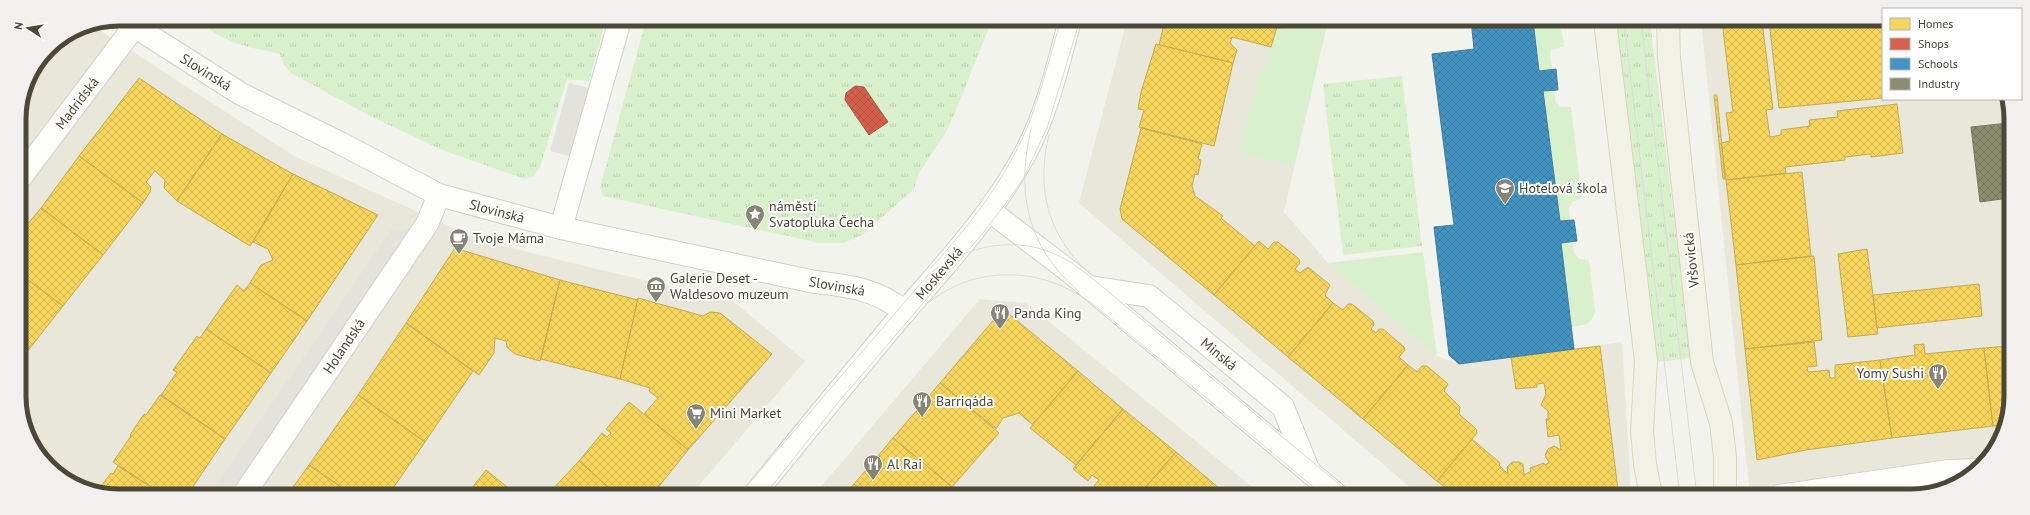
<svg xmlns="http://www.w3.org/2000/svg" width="2030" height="515" font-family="'PT Sans',sans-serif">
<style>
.residential{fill:#e8e7da}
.grass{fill:url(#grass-tufts);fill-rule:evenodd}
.garden{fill:#d8f0cb}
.parking{fill:#e3e2dc}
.homes{fill:url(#homes-cross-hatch);stroke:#c3ab51}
.shops{fill:url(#shops-cross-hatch);stroke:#ac5946}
.schools{fill:url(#schools-cross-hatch);stroke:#457c99}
.industry{fill:url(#industry-cross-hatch);stroke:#78785e}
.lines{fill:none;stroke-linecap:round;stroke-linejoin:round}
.minor-casing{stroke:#d1d1ca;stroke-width:24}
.major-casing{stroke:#d8d6b8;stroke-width:24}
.minor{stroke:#fdfdfc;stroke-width:22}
.major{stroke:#f2f1e5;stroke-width:22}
.tram{stroke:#dadad9;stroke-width:1}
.labels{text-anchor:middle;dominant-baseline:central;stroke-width:4;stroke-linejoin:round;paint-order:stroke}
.street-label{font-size:14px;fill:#4b4837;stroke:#fff}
.poi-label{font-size:14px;fill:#4b4837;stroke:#fff;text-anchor:start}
.rim{fill:none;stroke:#4b4837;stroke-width:5}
</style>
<defs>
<pattern id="grass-tufts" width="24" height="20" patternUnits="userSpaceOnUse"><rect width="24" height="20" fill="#d8f0cb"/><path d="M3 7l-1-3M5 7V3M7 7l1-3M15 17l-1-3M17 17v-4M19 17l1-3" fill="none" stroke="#bbcfaf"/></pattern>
<pattern id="homes-cross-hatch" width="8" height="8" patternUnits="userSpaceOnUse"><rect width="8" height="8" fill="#f6d55c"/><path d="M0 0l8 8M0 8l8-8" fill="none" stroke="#d4b851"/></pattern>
<pattern id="shops-cross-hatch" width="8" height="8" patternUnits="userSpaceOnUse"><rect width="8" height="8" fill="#d6604d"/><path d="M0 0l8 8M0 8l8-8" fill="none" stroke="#b05141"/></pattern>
<pattern id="schools-cross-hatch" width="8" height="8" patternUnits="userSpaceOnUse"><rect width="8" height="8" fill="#4393c3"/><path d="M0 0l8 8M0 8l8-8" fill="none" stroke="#3a7a9f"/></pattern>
<pattern id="industry-cross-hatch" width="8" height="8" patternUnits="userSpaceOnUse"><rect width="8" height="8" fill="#8c8c6e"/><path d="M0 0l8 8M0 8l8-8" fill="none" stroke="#74745b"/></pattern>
</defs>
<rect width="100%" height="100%" fill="#f3f3ed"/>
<g class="residential">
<polygon points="1127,20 1328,20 1284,212 1328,263 1437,356 1459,364 1622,342 1631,496 1419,495 1079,203"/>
<polygon points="1701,21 1883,21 1883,99 2009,99 2009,416 1998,446 1977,471 1949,489 1918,496 1750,496"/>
<polygon points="100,23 96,28 294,156 482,241 734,302 805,361 691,495 99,494 48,467 21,416 19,112 27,80 48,48 81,26"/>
<polygon points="980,299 1026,303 1262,495 814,495"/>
</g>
<g class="grass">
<path d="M200,19L606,20L589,81L567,79L540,167L534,176L525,179L442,150L370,116L291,73L283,64L280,54C253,48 218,43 200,19Z"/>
<path d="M646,20H992L956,110L946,132L919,173L914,189L862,235L843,243H819L603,196L600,188ZM855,86L864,87L888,122L869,135L845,100L846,93Z"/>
<polygon points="1616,21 1650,21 1691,358 1656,362"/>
<polygon points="1402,76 1422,246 1343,255 1323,84"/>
</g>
<g class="garden">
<polygon points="1284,20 1328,20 1293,165 1239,152 1260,70 1266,71 1269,52 1277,27 1282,29"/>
<polygon points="1533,21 1560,21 1564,46 1551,50 1550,56 1552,69 1539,71"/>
<polygon points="1554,90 1555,101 1560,107 1571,107 1582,198 1572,202 1569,209 1570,220 1560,221 1543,91"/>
<path d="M1573,241L1574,252L1579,259L1589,260L1595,312C1591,325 1584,325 1571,327L1561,243Z"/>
<polygon points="1423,252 1437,356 1328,263"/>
</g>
<g class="parking">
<polygon points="569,83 592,89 573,157 550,151"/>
<polygon points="415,229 234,494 210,494 391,230"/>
</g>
<g class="homes">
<polygon points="1165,20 1283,20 1281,28 1277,27 1271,47 1232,37 1230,43 1237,50 1233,63 1159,45"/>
<polygon points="1722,21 1762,21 1773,109 1766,110 1770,137 1781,135 1781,130 1810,126 1809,120 1838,117 1837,111 1897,104 1903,153 1871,157 1871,154 1845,157 1845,160 1785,167 1786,173 1726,180 1721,143 1730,141 1726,113 1733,112"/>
<polygon points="1769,21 1883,21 1883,98 1779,108"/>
<polygon points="59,41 51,51 26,82 48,48"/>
<polygon points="1156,44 1233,63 1214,146 1139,127 1144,110 1138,109 1141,92"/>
<polygon points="139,78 222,134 177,201 164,188 165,180 155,171 146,182 151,187 150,192 143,203 79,156"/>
<polygon points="1714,95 1717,95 1725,179 1723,179"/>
<polygon points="2006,99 2009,99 2009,122"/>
<polygon points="1141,128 1202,144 1198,159 1201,160 1198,175 1195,174 1192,186 1195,196 1223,216 1221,218 1255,246 1214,295 1122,219 1120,209"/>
<polygon points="222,134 293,174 250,246 177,201"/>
<polygon points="79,156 143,203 103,255 41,208"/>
<polygon points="1802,172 1811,256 1736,265 1726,180"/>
<polygon points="293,174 378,215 307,321 250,283 261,265 273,260 268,249 253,242"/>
<polygon points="41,208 103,255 63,306 20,274 20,233"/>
<polygon points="1259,241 1268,249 1274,242 1278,242 1299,259 1300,263 1295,269 1300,273 1308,267 1330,285 1325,295 1333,303 1288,357 1214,295"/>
<polygon points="455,248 560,280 540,361 515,354 507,347 506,341 495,338 494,353 479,375 406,323"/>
<polygon points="1867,249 1878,334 1848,337 1838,254"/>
<polygon points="1814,256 1822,340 1745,349 1736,265"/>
<polygon points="20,274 63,306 23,357 21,355"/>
<polygon points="560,280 638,300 620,379 541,359"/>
<polygon points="250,283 307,321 271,373 206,329 237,285 244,291"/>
<polygon points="1979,284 1982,316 1877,328 1873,295"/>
<polygon points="638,298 703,316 710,312 720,313 772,354 688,450 644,414 658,398 649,391 650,388 620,379"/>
<polygon points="1333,303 1343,310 1348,304 1352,304 1373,321 1374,325 1371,329 1376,333 1379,329 1383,329 1404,347 1405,350 1399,357 1408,365 1363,419 1288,357"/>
<polygon points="1003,309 1078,371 1033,425 1019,413 1003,418 996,429 940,383"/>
<polygon points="406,323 473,371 425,442 358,395"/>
<polygon points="206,329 271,373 225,439 161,395 177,372 173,370 197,336 200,338"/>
<polygon points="1814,342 1817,366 1807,367 1808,372 1829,370 1830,378 1835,378 1835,365 1880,360 1892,438 1806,450 1757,460 1745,349"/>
<polygon points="1924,344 1925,354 1984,348 1993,426 1892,438 1880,360 1915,355 1914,345"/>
<polygon points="1600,346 1618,490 1605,495 1454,495 1437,481 1472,439 1500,463 1499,465 1508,474 1507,467 1512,462 1519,462 1523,464 1524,475 1531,471 1530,468 1544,463 1545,465 1549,463 1545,455 1548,449 1554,446 1561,450 1559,435 1548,437 1546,419 1548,419 1548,411 1541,405 1546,394 1544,383 1537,384 1537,387 1516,389 1511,357"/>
<polygon points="2009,346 2009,416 2006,425 1993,426 1984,348"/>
<polygon points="1408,365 1417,372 1422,366 1427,366 1448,384 1444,391 1460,407 1459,414 1476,429 1477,433 1437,481 1363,419"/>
<polygon points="1078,371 1123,409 1076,465 1030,428"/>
<polygon points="940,383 999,433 952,487 893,438"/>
<polygon points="160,395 225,439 188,494 162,494 113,462 131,436 130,435 144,414 146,415"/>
<polygon points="358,395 425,442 389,494 351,494 309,465"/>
<polygon points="629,402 688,450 652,495 617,495 579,461 602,433 607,437 611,433 606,429"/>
<polygon points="1123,409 1176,452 1139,495 1104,495 1094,486 1099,480 1092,475 1088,481 1073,469"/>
<polygon points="893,438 952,487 945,495 866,495 854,484"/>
<polygon points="1176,452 1225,493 1229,495 1139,495"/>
<polygon points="579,461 617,495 548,494"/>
<polygon points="309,465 351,494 288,494"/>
<polygon points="118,466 162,494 96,493 111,473 113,474"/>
<polygon points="486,470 516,494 467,494"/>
<polygon points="854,484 866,495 844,495"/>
</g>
<polygon class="shops" points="855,86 864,87 888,122 869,135 845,100 846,93"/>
<polygon class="schools" points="1471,20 1533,21 1539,71 1556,69 1558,90 1543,91 1560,221 1574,220 1577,241 1561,243 1574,349 1459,364 1449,355 1434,227 1454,225 1432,54 1474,49"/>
<polygon class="industry" points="2009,123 2009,198 1980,202 1971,127"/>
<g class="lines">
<g class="minor-casing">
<g id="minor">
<path d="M123,19L241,94L340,143L439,195L561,228L815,282C849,286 877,289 905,312"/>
<polyline points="20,178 140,19"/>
<polyline points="990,211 1074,275 1337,495"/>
<polyline points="561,228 620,20"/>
<polyline points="1090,287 1149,296 1283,407 1308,469"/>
<polyline points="244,494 427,224 439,195"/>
<path d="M754,495C802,435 851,376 900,317C945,265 992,215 1025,154C1047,113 1058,65 1070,20"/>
<polyline points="1779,496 1949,471 1978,470"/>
</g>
</g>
<g class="major-casing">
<g id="major">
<polyline points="1605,21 1646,361 1642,431 1645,464 1651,496"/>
<polyline points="1668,21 1669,58 1702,362 1721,423 1725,457 1725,496"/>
</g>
</g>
<use href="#minor" class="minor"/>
<use href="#major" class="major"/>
<g class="tram">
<polyline points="1624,21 1680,496"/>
<polyline points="1641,21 1697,496"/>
<path d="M1031,129C1016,194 1027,246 1078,291"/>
<path d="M1049,135C1037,183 1045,227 1080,264"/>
<path d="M931,268C967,228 999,188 1022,139C1039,104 1049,57 1061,20"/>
<path d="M928,303C964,274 1011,267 1054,283C1067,287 1080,296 1092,303L1323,495"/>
<path d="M739,495L928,275C964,245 1018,234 1061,257C1072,262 1082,271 1092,278L1352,495"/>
<polyline points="765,495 836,405 983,233 1010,198 1024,177 1047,128 1080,20"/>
</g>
</g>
<defs>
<g id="university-pin" transform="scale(1)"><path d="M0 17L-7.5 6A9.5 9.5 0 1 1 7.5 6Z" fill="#868477" stroke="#fff"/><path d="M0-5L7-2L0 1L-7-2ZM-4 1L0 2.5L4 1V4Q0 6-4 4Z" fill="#fff"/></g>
<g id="sight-pin" transform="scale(1)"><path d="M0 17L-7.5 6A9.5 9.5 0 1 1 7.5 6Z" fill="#868477" stroke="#fff"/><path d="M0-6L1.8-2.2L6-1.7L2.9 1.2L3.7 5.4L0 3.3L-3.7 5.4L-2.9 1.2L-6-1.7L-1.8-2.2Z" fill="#fff"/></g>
<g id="cafe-pin" transform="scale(1)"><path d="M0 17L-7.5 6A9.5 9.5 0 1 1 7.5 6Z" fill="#868477" stroke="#fff"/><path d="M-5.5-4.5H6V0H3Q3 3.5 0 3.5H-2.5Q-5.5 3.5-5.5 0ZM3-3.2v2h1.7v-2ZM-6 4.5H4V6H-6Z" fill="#fff"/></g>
<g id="museum-pin" transform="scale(1)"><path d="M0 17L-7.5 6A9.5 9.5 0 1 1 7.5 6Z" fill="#868477" stroke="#fff"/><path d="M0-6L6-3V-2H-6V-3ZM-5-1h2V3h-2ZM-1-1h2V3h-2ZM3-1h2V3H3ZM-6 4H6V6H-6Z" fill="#fff"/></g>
<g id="restaurant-pin" transform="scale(1)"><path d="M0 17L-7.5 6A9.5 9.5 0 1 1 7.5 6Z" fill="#868477" stroke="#fff"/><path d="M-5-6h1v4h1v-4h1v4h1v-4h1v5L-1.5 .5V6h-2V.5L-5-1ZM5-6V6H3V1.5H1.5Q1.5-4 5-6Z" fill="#fff"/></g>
<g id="supermarket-pin" transform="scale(1)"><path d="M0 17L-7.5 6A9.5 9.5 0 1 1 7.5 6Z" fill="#868477" stroke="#fff"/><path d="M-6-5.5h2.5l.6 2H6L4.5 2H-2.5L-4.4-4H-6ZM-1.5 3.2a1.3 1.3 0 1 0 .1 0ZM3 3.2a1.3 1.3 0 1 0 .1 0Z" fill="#fff"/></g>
</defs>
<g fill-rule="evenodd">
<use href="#university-pin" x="1505" y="188"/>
<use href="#sight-pin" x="755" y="214"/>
<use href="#cafe-pin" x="459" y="238"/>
<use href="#museum-pin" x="656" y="286"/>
<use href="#restaurant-pin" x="1000" y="313"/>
<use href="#restaurant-pin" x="1938" y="373"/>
<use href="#restaurant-pin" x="922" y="401"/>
<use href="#supermarket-pin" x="696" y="413"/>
<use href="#restaurant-pin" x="873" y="464"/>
</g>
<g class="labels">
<g class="street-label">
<text transform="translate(206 72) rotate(32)">Slovinská</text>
<text transform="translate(77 103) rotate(-53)">Madridská</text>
<text transform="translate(497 211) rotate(15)">Slovinská</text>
<text transform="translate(1691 260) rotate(-96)">Vršovická</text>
<text transform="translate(939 273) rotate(-50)">Moskevská</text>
<text transform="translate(837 286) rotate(10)">Slovinská</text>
<text transform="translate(344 346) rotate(-56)">Holandská</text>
<text transform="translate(1219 354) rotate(40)">Minská</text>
</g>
<g class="poi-label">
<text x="1519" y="188">Hotelová škola</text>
<text x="769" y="206">náměstí<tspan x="769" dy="16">Svatopluka Čecha</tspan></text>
<text x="473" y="238">Tvoje Máma</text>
<text x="670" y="278">Galerie Deset -<tspan x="670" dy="16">Waldesovo muzeum</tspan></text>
<text x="1014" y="313">Panda King</text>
<text x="1924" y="373" text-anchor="end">Yomy Sushi</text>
<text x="936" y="401">Barriqáda</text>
<text x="710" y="413">Mini Market</text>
<text x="887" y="464">Al Rai</text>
</g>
</g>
<path d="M0 0H2030V515H0ZM119 26H1911A93 93 0 0 1 2004 119V396A93 93 0 0 1 1911 489H119A93 93 0 0 1 26 396V119A93 93 0 0 1 119 26Z" fill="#f1f0ef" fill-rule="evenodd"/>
<path class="rim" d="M119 26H1911A93 93 0 0 1 2004 119V396A93 93 0 0 1 1911 489H119A93 93 0 0 1 26 396V119A93 93 0 0 1 119 26Z"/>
<rect x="1882" y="8" width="140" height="92" fill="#ffffff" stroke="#b7b6af"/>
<rect x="1890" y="18" width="20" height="12" fill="#f6d55c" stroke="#b7b6af"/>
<text x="1918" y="28" font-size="12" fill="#4b4837">Homes</text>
<rect x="1890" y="38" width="20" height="12" fill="#d6604d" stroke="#b7b6af"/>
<text x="1918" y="48" font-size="12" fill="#4b4837">Shops</text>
<rect x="1890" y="58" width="20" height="12" fill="#4393c3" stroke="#b7b6af"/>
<text x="1918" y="68" font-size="12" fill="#4b4837">Schools</text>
<rect x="1890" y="78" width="20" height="12" fill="#8c8c6e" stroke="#b7b6af"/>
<text x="1918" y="88" font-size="12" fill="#4b4837">Industry</text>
<g transform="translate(28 28) rotate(282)" stroke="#ffffff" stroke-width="3" paint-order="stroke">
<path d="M0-3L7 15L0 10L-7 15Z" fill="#4b4837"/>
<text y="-6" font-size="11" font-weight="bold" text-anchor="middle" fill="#4b4837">N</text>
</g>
</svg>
